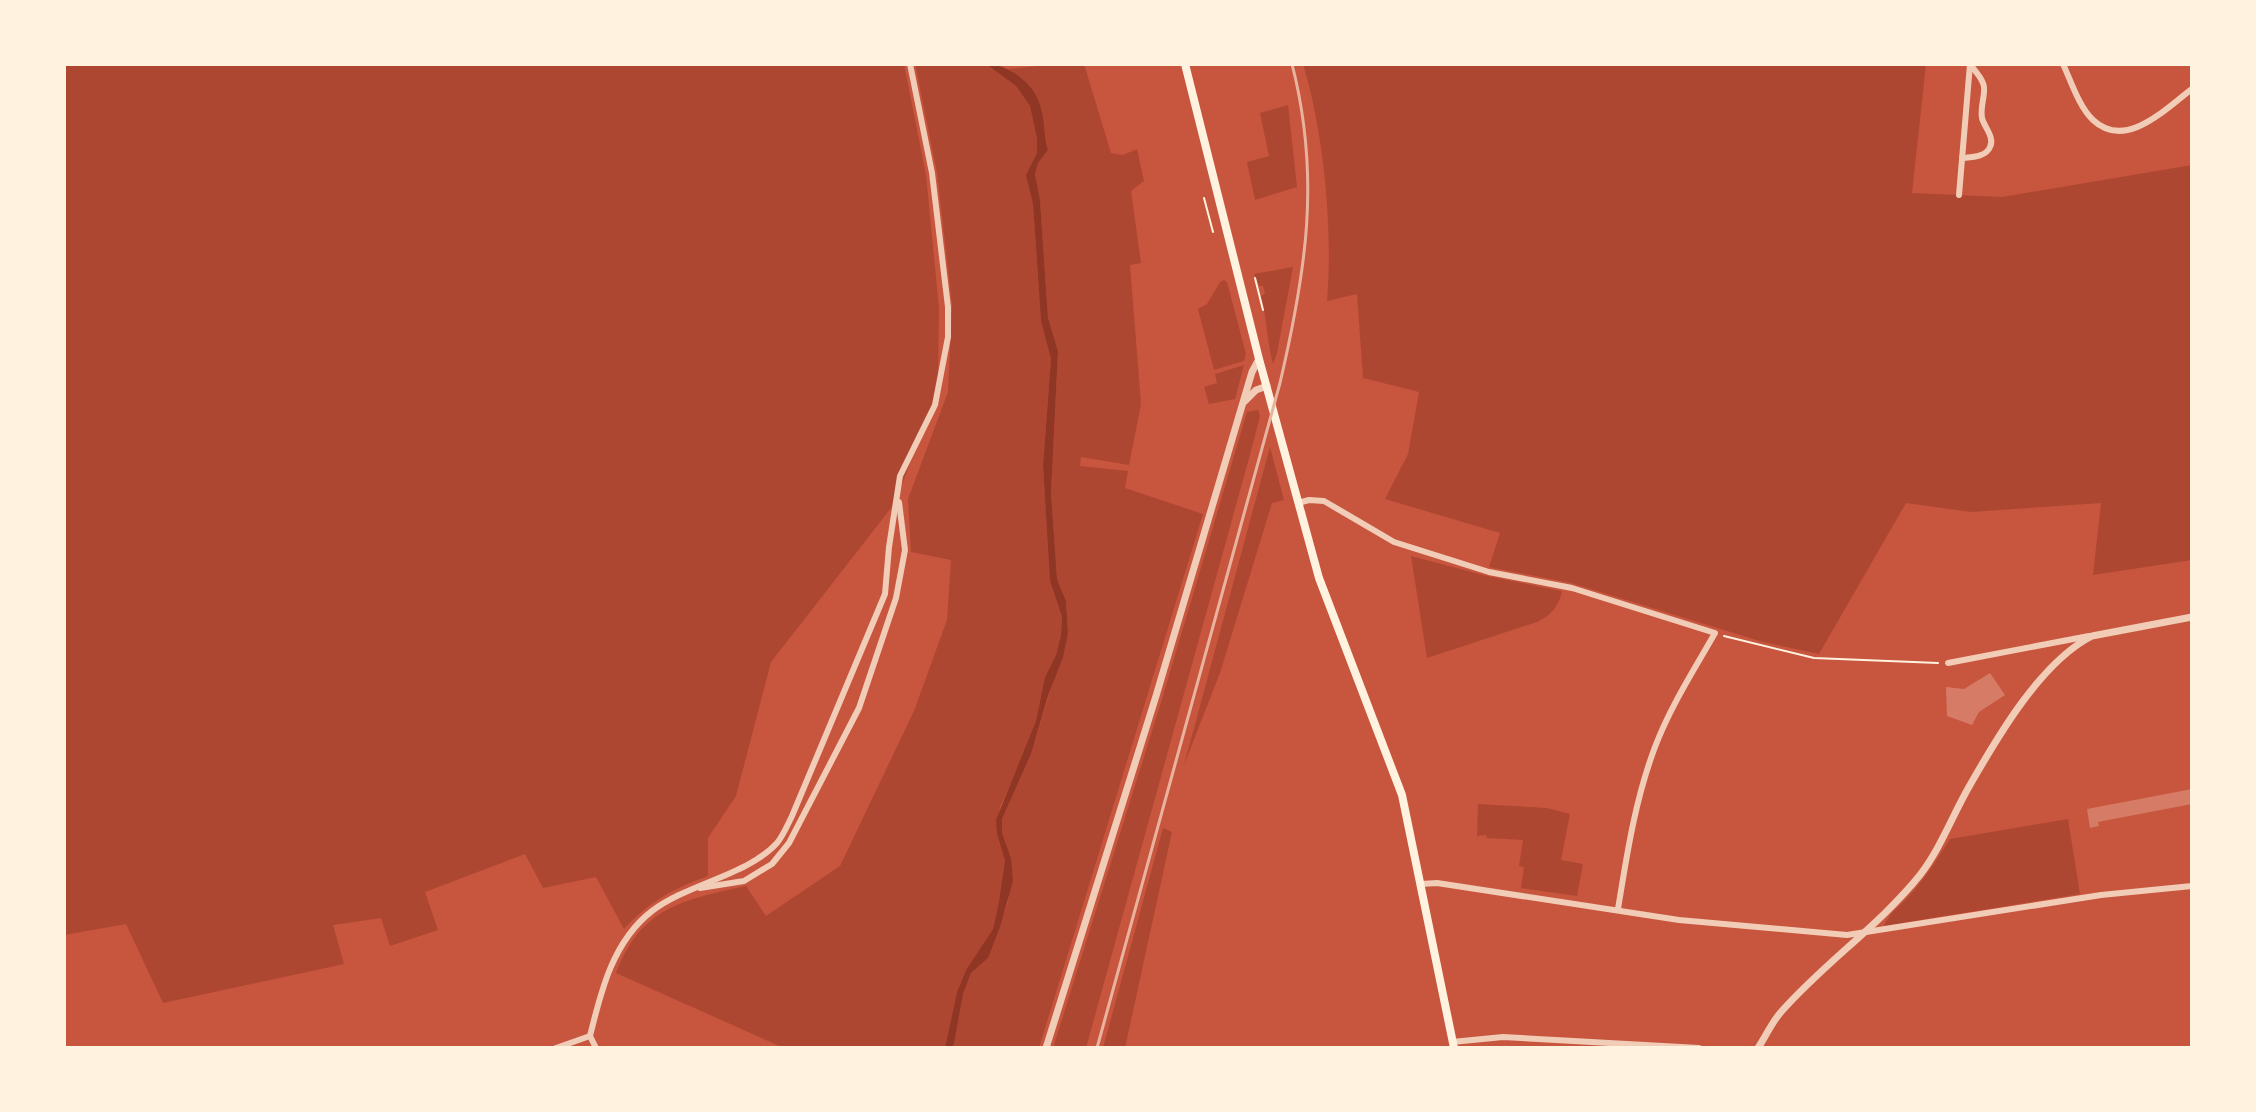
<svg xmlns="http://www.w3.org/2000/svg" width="2256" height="1112" font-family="Ubuntu,sans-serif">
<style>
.green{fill:#ae4732}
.water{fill:#8f3625}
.building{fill:#d67c66}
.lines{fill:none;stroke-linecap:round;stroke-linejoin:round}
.path{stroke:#fff3e0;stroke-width:2}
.minor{stroke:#f1ccb7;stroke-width:6}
.tertiary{stroke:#f1ccb7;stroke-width:7}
.secondary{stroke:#fff3e0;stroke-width:8}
.rail{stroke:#e9b49f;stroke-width:3}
</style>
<rect width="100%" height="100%" fill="#c8553d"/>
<g class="green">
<path d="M64,64H904L926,175L939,308L938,389L895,503L771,662L736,796L708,838V876C671,890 651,900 624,929L596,877L543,888L525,854L425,892L438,930L390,946L381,918L333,925L344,964L163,1003L126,924L64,935Z"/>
<path d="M915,64H986L1016,86L1030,106L1038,138L1037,153L1027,175L1033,204L1041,321L1051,359L1043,466L1050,581L1062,617L1061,635L1056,655L1045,677L1036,721L1025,753L1000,807L997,834L1005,861L1004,881L993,929L966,970L957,992L945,1048H784L616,973C641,907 683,900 746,886L766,916L840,866L914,711L947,620L951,560L911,552L908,499L948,392L952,305L937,173Z"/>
<polygon points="1056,64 1084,64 1111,153 1123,155 1137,149 1144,181 1131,191 1141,263 1130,265 1141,404 1129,465 1081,457 1080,466 1128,471 1125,488 1203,514 1039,1048 952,1048 963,994 971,973 988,958 1008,902 1011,858 1002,833 1002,819 1031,754 1068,633 1066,601 1057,579 1051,493 1058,351 1048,318 1040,200 1035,174 1038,163 1048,150 1041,108 1023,79 1008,69"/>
<path d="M1303,64H1926L1912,193L2002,197L2192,165V560L2093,575L2101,503L1971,512L1906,503L1819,654L1763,642L1571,583L1489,567L1500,533L1385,499L1408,454L1419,392L1363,378L1357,294L1327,301C1333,229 1324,133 1303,64Z"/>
<polygon points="1288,105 1297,187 1255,200 1247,162 1269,156 1260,113"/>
<path d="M1293,267L1277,353L1273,364C1267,341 1267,319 1261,296L1265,294L1263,286H1259L1254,274Z"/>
<polygon points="1224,280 1227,282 1246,354 1244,361 1214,370 1198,309 1207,304 1220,282"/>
<polygon points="1244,365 1235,399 1209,404 1204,387 1217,383 1215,374"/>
<polygon points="1258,410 1260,416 1251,451 1086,1048 1053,1048 1163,696 1247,412"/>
<polygon points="1270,447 1284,500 1272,503 1220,673 1184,765"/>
<path d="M1411,556L1487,576L1562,591C1558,608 1552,614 1537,622L1427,658Z"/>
<polygon points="1478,804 1547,808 1570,814 1561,860 1583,864 1577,896 1521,888 1524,867 1519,866 1523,840 1487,838 1486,835 1477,836"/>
<path d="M2068,819L2080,894L1884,926C1889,913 1899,907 1908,897C1925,879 1937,859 1950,839Z"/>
<polygon points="1163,828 1172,832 1125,1048 1103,1048"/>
</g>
<path class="water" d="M986,64C1008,64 1033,82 1040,105C1045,120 1044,136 1048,150L1038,163L1035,174L1040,200L1048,318L1058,351L1051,493L1057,579L1066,601L1068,633L1063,657L1048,696L1031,754L1002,819V833L1011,858L1013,881L1000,927L988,958L971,973L963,994L954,1043L952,1048H945L957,992L966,970L993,929L999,902L1005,861L997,834L996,820L1036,721L1045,677L1056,655L1061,635L1062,617L1050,581L1043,466L1051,359L1041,321L1033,204L1026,175L1037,153V138L1030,106L1016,86Z"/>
<g class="building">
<polygon points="1990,673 2005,695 1979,712 1972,725 1947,716 1946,687 1964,689"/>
<polygon points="2192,789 2192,804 2098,822 2099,826 2090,828 2087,809"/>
</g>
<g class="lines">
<g class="path">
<polyline points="1204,198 1213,232"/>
<polyline points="1255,278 1263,310"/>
<polyline points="1724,636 1814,658 1938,663"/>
</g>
<g class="minor">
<path d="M2063,64C2071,81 2079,107 2093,120C2126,151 2166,108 2192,89"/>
<path d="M1962,158C1972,157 1986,157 1990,147C1995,137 1984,127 1982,118C1980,107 1985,97 1984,87C1983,78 1975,72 1971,65"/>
<polyline points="1959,195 1970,64"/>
<path d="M1298,503L1309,500L1324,501L1394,542L1489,572L1572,588L1715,633C1694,670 1670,707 1655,747C1635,800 1627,854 1618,909"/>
<polyline points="1948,663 2089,636"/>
<polyline points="1421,884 1437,883 1679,920 1847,935 2101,895 2192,886"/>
<polyline points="700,888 744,881 772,864 789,843 859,708 896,598 905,550 899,502"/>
<path d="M590,1036C601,991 613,941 652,911C687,884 748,875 777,843C783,836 788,824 792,816L885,594L889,547L900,476L935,405L948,337V307L932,173L910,64"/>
<polyline points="590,1036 596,1048"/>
<polyline points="1452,1042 1503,1037 1699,1048"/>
<polyline points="556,1048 590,1036"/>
</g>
<g class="tertiary">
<polyline points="1245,401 1256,390 1267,386"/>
<polyline points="1046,1048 1156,696 1252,372 1259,359"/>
<path d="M1758,1048C1766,1036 1772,1022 1781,1012C1824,963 1879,926 1920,875C1941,848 1953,814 1970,785C1998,736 2041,662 2092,636L2192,617"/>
</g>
<polyline class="secondary" points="1185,64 1259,359 1319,578 1402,795 1454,1048"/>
<path class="rail" d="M1097,1048L1280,383C1306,272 1321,177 1292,64"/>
</g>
<rect width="2256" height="1112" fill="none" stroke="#fff3e0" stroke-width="132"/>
</svg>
